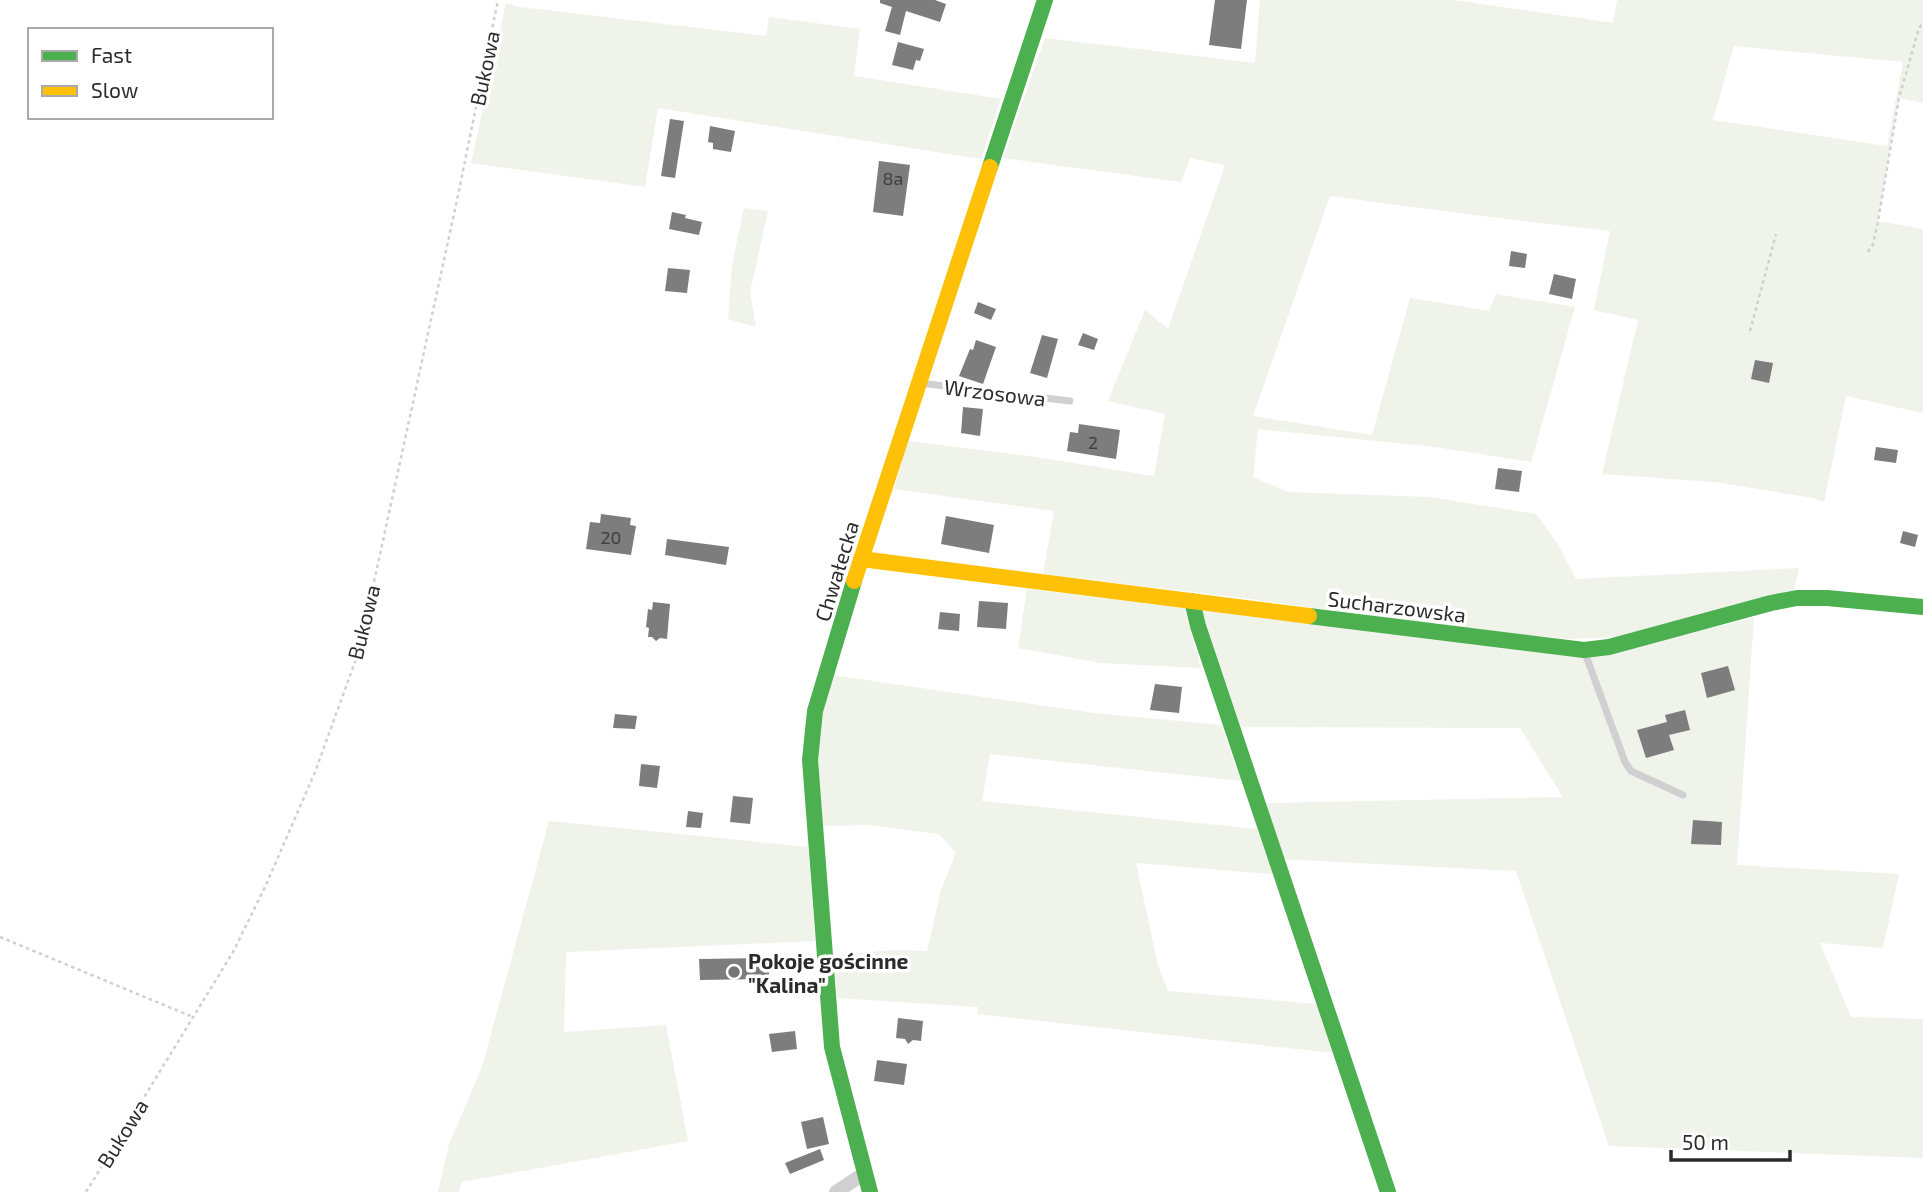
<svg xmlns="http://www.w3.org/2000/svg" width="1923" height="1192" font-family="'Exo 2',sans-serif">
<style>
.green{fill:#eff3ea;fill-rule:evenodd}
.building{fill:#7d7d7d}
.lines{fill:none;stroke-linecap:round;stroke-linejoin:round}
.path{stroke:#d0d0d0;stroke-width:2.5;stroke-dasharray:3.5 3.5;stroke-linecap:butt}
.lane{stroke:#d0d0d0;stroke-width:7}
.street{stroke:#d0d0d0;stroke-width:14}
.fast{stroke:#4caf50;stroke-width:16}
.slow{stroke:#ffc107;stroke-width:16}
.poi-dot{fill:#757575;stroke:#fff;stroke-width:2.5}
.labels{text-anchor:middle;dominant-baseline:central;stroke-width:7;stroke-linejoin:round;paint-order:stroke}
.number-label{font-size:18px;fill:#404040}
.street-label{font-size:21px;fill:#2b2b2b;stroke:#fff}
.poi-label{font-size:21px;font-weight:bold;fill:#2b2b2b;stroke:#fff;text-anchor:start}
</style>
<rect width="100%" height="100%" fill="#fff"/>
<g class="green">
<path d="M1260,0H1452L1613,23L1617,0H1923V103L1899,98L1878,221L1923,229V413L1846,396L1824,502L1813,498L1715,482L1602,474L1638,320L1594,310L1610,231C1516,221 1423,208 1330,196L1253,416L1372,435L1410,298L1489,311L1496,294L1575,307L1531,462L1436,447L1258,429L1253,477L1288,492L1430,497L1536,514L1558,544L1576,579L1799,568L1794,590L1614,637L1569,639L1482,631L1243,598L1043,574L1054,511L894,489L908,441L1029,456L1154,476L1165,414L1108,401L1145,310L1168,329L1225,165L1190,158L1181,182L1003,158L1045,38L1255,63ZM1734,46L1903,62L1887,146L1713,120Z"/>
<polygon points="506,3 520,7 766,36 769,17 860,29 854,76 1001,99 981,159 658,108 645,187 471,163"/>
<polygon points="744,208 768,211 750,292 756,327 728,319 732,265"/>
<polygon points="1027,589 1184,608 1201,668 1101,663 1018,648"/>
<polygon points="1201,609 1594,655 1754,618 1737,865 1899,874 1883,948 1820,943 1851,1017 1923,1019 1923,1158 1609,1146 1516,871 1279,859 1265,803 1563,797 1520,728 1239,727"/>
<polygon points="832,675 1094,713 1221,725 1241,781 990,754 982,801 1257,829 1273,874 1136,863 1158,966 1168,991 1317,1004 1334,1053 977,1014 978,1007 837,998 833,956 891,950 927,951 941,890 956,853 939,834 869,825 823,826 816,742"/>
<polygon points="549,821 808,847 815,941 566,952 564,1032 666,1025 688,1141 462,1182 459,1192 438,1192 449,1144 482,1067"/>
</g>
<g class="building">
<polygon points="880,0 935,0 946,4 940,22 906,11 900,35 885,31 892,7 880,3"/>
<polygon points="1215,0 1247,0 1241,49 1209,45"/>
<polygon points="898,42 924,49 920,61 916,60 913,70 892,65"/>
<polygon points="670,119 684,121 675,178 661,176"/>
<polygon points="710,126 735,131 731,152 713,149 713,143 708,142"/>
<polygon points="879,161 910,165 903,216 873,212"/>
<polygon points="672,212 686,215 685,218 702,222 699,235 669,229"/>
<polygon points="1511,251 1527,254 1525,268 1509,266"/>
<polygon points="668,268 690,270 687,293 665,291"/>
<polygon points="1554,274 1576,279 1572,299 1549,294"/>
<polygon points="978,302 996,309 991,320 974,313"/>
<polygon points="1083,333 1098,339 1094,350 1078,345"/>
<polygon points="1042,335 1058,339 1047,378 1030,373"/>
<polygon points="976,340 996,347 983,384 959,376 970,349 973,350"/>
<polygon points="1755,360 1773,363 1769,383 1751,379"/>
<polygon points="963,407 983,409 980,436 961,433"/>
<polygon points="1079,424 1120,430 1116,459 1067,451 1070,432 1078,433"/>
<polygon points="1876,447 1898,450 1896,463 1874,460"/>
<polygon points="1498,468 1522,471 1519,492 1495,489"/>
<polygon points="601,514 631,518 630,525 636,526 631,555 586,549 590,522 600,523"/>
<polygon points="946,516 994,525 989,553 941,544"/>
<polygon points="1903,531 1918,535 1915,547 1900,543"/>
<polygon points="667,539 729,547 726,565 665,555"/>
<polygon points="979,601 1008,603 1006,629 977,627"/>
<polygon points="653,602 670,604 667,639 660,638 656,641 652,637 648,637 649,628 646,627 648,609 652,610"/>
<polygon points="940,612 960,614 959,631 938,629"/>
<polygon points="1728,666 1735,690 1707,698 1701,673"/>
<polygon points="1155,684 1182,687 1179,713 1150,710"/>
<polygon points="1685,710 1690,730 1669,735 1674,750 1646,758 1637,730 1667,722 1665,715"/>
<polygon points="615,714 637,716 635,729 613,728"/>
<polygon points="641,764 660,766 657,788 639,786"/>
<polygon points="733,796 753,798 750,824 730,822"/>
<polygon points="688,811 703,813 701,828 686,827"/>
<polygon points="1693,820 1722,822 1721,845 1691,844"/>
<polygon points="769,958 769,979 700,980 699,959"/>
<polygon points="898,1018 923,1021 921,1041 913,1040 908,1044 905,1039 896,1038"/>
<polygon points="795,1031 797,1049 772,1052 769,1034"/>
<polygon points="877,1060 907,1064 904,1085 874,1081"/>
<polygon points="823,1117 829,1144 807,1149 801,1122"/>
<polygon points="820,1149 824,1160 790,1174 785,1163"/>
</g>
<g class="lines">
<g class="path">
<polyline points="1868,252 1873,244 1878,221 1899,98 1919,28 1923,23"/>
<polyline points="1750,331 1776,234"/>
<polyline points="0,937 193,1017"/>
<polyline points="86,1192 233,952 266,885 315,772 359,651 457,200 498,0"/>
</g>
<g class="lane">
<polyline points="920,383 1070,401"/>
<polyline points="1585,653 1625,762 1631,771 1683,795"/>
</g>
<polyline class="street" points="836,1192 865,1173"/>
<g class="fast">
<polyline points="990,167 1045,0"/>
<polyline points="854,581 815,711 810,760 832,1047 870,1192"/>
<polyline points="1192,601 1198,626 1388,1192"/>
<polyline points="1309,616 1584,650 1609,647 1771,603 1797,598 1827,598 1923,607"/>
</g>
<g class="slow">
<polyline points="861,559 1309,616"/>
<polyline points="854,581 990,167"/>
</g>
</g>
<circle class="poi-dot" cx="734" cy="972" r="7"/>
<g class="labels">
<g class="number-label">
<text x="893" y="178">8a</text>
<text x="1093" y="442">2</text>
<text x="611" y="537">20</text>
</g>
<g class="street-label">
<text transform="translate(484 68) rotate(-78)">Bukowa</text>
<text transform="translate(995 392) rotate(7)">Wrzosowa</text>
<text transform="translate(836 571) rotate(-73)">Chwałecka</text>
<text transform="translate(1397 606) rotate(7)">Sucharzowska</text>
<text transform="translate(363 622) rotate(-76)">Bukowa</text>
<text transform="translate(122 1133) rotate(-58)">Bukowa</text>
</g>
<g class="poi-label">
<text x="748" y="960">Pokoje gościnne<tspan x="748" dy="24">"Kalina"</tspan></text>
</g>
</g>
<rect x="28" y="28" width="245" height="91" fill="#ffffff" stroke="#aaaaaa" stroke-width="2"/>
<rect x="42" y="51" width="35" height="10" fill="#4caf50" stroke="#aaaaaa" stroke-width="2"/>
<text x="91" y="63" font-size="21" fill="#2b2b2b">Fast</text>
<rect x="42" y="86" width="35" height="10" fill="#ffc107" stroke="#aaaaaa" stroke-width="2"/>
<text x="91" y="98" font-size="21" fill="#2b2b2b">Slow</text>
<path d="M1671 1150v10h119v-10" fill="none" stroke="#2b2b2b" stroke-width="3.5"/>
<text x="1682" y="1150" font-size="21" fill="#2b2b2b" stroke="#ffffff" stroke-width="5" paint-order="stroke">50 m</text>
</svg>
